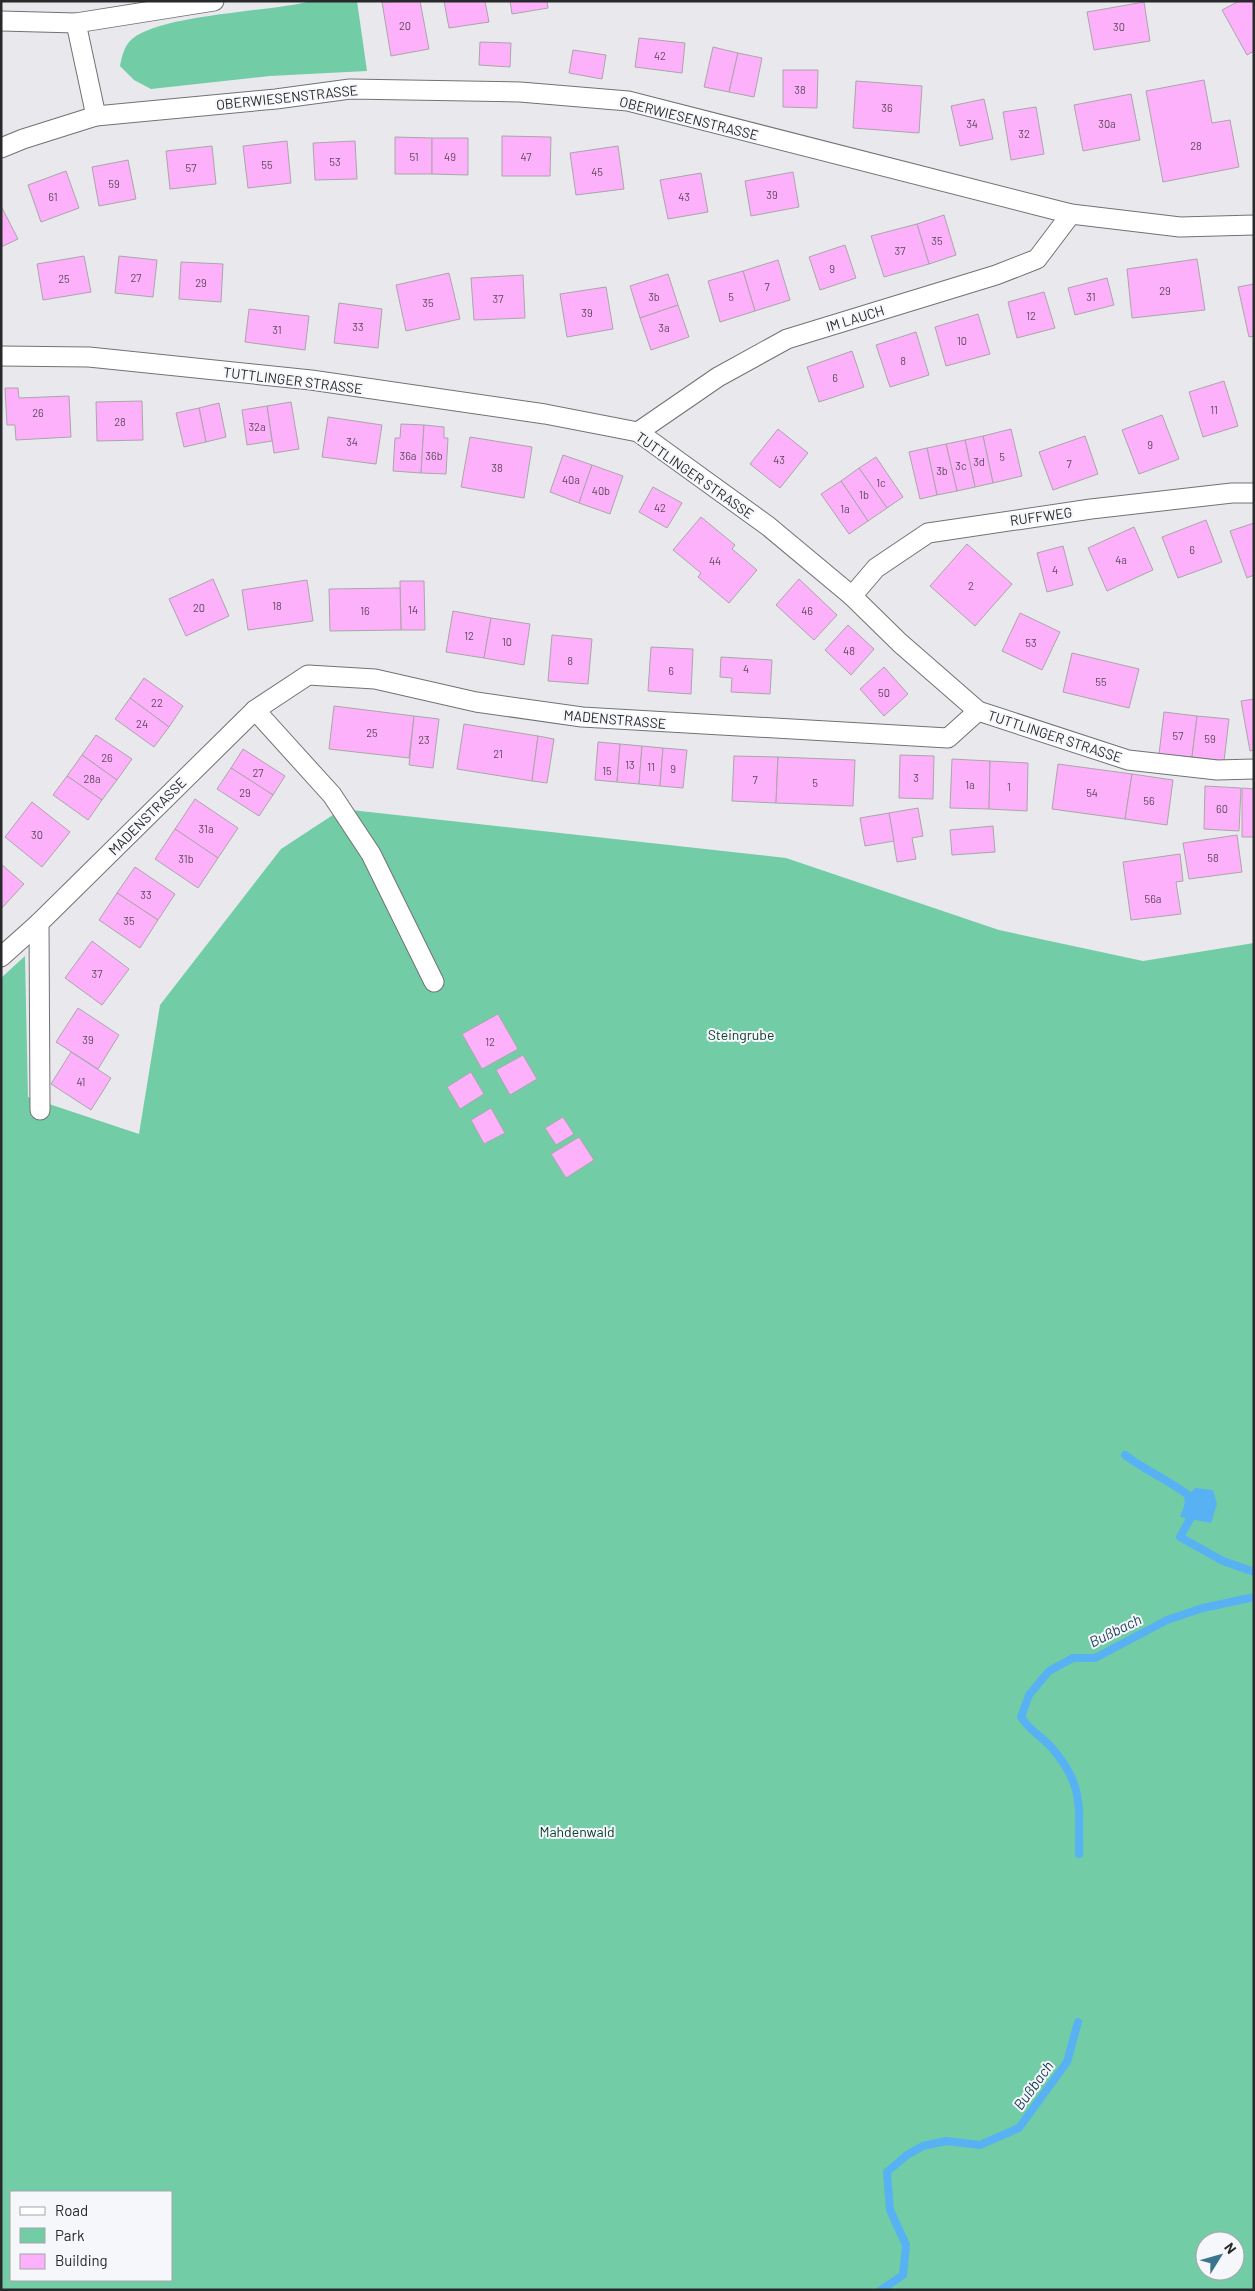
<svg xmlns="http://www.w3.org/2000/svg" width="1255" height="2291" font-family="Barlow,sans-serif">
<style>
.green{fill:#72cda7;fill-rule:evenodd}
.water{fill:#57b1f3}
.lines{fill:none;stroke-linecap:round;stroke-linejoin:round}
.stream{stroke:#57b1f3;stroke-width:8}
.building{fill:#fdb1fa;stroke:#a9a6a9}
.minor-casing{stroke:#717275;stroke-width:21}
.minor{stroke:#fff;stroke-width:19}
.labels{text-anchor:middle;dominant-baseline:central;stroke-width:4;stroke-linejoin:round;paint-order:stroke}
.number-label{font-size:11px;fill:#5d4b5e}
.street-label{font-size:14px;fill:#28292a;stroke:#f6f7fa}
.park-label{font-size:14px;fill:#0b402e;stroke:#f6f7fa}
.water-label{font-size:15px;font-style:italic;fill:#193e59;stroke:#f6f7fa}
</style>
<rect width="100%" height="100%" fill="#e9e9ed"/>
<g class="green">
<path d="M312,1H357L367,71L270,76L151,89L134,80L120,66C122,56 124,46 132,39C163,14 269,12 312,1Z"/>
<path d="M342,809L786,858L999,930L1143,961L1254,943V2290H1V978L25,956L28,1097L139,1134L160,1005L281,849ZM11,2192H171V2280H11ZM1205,2241H1235V2271H1205Z"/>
</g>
<polygon class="water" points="1195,1488 1213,1490 1217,1504 1211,1523 1180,1517 1188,1495"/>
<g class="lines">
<g class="stream">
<path d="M1125,1455C1146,1471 1167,1479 1188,1495L1190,1519L1180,1537L1223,1561L1254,1572"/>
<path d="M1079,1854C1079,1807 1084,1784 1051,1747C1041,1736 1029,1730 1021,1717L1029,1695L1049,1671L1073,1658H1095L1167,1620L1203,1608L1254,1597"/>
<polyline points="881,2290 903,2275 906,2245 890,2210 887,2172 907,2155 923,2146 946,2141 980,2145 1019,2128 1067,2062 1078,2022"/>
</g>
</g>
<g class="building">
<polygon points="420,1 429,49 391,56 382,2"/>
<polygon points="444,1 485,1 489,22 449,28"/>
<polygon points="510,1 547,1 548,8 512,14"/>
<polygon points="1239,1 1254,1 1254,51 1247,55 1222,10"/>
<polygon points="1144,2 1150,41 1094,50 1087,12"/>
<polygon points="639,38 685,43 682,73 635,67"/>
<polygon points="480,42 511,43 510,67 479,65"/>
<polygon points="713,47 738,53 729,92 704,87"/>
<polygon points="573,50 606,55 602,79 569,73"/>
<polygon points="738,53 762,58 754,97 729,92"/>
<polygon points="783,70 818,70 817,108 783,107"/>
<polygon points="1204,80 1212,123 1230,120 1239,167 1163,182 1146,91"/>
<polygon points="856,81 922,86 919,133 853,128"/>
<polygon points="1131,94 1140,140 1083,151 1074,105"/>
<polygon points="984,99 993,139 960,146 951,106"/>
<polygon points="1036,107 1044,154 1011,160 1003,112"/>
<polygon points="502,136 551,137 550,176 502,176"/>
<polygon points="395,137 432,138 432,174 395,174"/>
<polygon points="432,138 468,138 468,175 432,174"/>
<polygon points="287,141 291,183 248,188 243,146"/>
<polygon points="355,141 357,179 315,180 313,143"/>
<polygon points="212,146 216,184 170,189 166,151"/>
<polygon points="618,146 624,189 576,195 570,153"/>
<polygon points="128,160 136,199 99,206 92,167"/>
<polygon points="66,171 79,208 41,222 28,185"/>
<polygon points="793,172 799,207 751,216 745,181"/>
<polygon points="701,173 708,212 668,219 660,180"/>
<polygon points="1,206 18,239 1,247"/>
<polygon points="944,215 956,255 929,264 917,224"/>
<polygon points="917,224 929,264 884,277 871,236"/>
<polygon points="845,245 856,278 820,290 809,257"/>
<polygon points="84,256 91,292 43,300 37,264"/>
<polygon points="119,256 157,260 153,297 115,293"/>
<polygon points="1197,259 1205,310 1132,318 1127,269"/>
<polygon points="778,260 790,300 755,311 743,271"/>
<polygon points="181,262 223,264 221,302 179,299"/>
<polygon points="743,271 755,311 720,322 708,281"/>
<polygon points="449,273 460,319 406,331 396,285"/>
<polygon points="668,274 678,305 640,318 630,286"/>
<polygon points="523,275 525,318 474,320 471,278"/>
<polygon points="1107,278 1114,305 1075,315 1068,288"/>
<polygon points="1254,284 1254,336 1249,337 1238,287"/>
<polygon points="606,287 613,329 567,337 560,294"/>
<polygon points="1044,292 1055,328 1017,338 1008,302"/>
<polygon points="339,303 382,309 378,348 334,343"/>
<polygon points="678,305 689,337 651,350 640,318"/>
<polygon points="249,309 309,316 305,350 245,342"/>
<polygon points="978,314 990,354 946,366 935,327"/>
<polygon points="916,332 929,375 890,387 876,345"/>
<polygon points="852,351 864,387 819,402 807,367"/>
<polygon points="1224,381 1238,426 1203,437 1189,392"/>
<polygon points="5,388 18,388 19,398 69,396 71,437 16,440 15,425 7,425"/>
<polygon points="142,401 143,440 97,441 96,402"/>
<polygon points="291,402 299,449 274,453 267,406"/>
<polygon points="219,403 226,437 206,442 199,408"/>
<polygon points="267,406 272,441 247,445 242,410"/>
<polygon points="199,408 206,442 184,447 176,413"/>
<polygon points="1162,415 1179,459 1139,474 1122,430"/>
<polygon points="328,417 382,425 376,464 322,457"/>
<polygon points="401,424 424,425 421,473 393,471 395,438 400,438"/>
<polygon points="424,425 444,427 444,438 448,438 446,474 421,473"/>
<polygon points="778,429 808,453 780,488 750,464"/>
<polygon points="1011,429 1022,476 993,483 983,436"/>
<polygon points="983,436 993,483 975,487 965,440"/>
<polygon points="1085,436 1098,474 1053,490 1039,452"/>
<polygon points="470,437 532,447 524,498 461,487"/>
<polygon points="965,440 975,487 957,491 946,444"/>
<polygon points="946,444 957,491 937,495 927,448"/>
<polygon points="927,448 937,495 920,499 909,452"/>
<polygon points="563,455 592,465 579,503 550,492"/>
<polygon points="876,457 903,497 887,508 859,468"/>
<polygon points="592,465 623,476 610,514 579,503"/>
<polygon points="859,468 887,508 868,521 841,481"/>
<polygon points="841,481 868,521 849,534 821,494"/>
<polygon points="653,487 682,503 667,528 639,512"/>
<polygon points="701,517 735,545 732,549 757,570 729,603 698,577 701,573 673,550"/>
<polygon points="1206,520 1222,562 1178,578 1162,537"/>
<polygon points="1254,523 1254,575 1247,578 1230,531"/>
<polygon points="1134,527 1153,570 1107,591 1088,548"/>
<polygon points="967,544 1012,584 975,626 930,586"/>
<polygon points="1063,546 1073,585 1047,592 1037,553"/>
<polygon points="213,579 229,616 186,636 169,599"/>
<polygon points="799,579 837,615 814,640 776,605"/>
<polygon points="307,580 313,621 248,630 242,590"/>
<polygon points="400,581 424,581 425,630 401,630"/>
<polygon points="400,588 401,630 330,631 329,589"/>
<polygon points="453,611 491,618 484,658 446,652"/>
<polygon points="1020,613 1060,632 1042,670 1002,651"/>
<polygon points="491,618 530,624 524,665 484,658"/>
<polygon points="848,625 874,649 851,675 825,650"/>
<polygon points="552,635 592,639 588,684 548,681"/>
<polygon points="651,647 693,649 691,694 648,691"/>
<polygon points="1072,653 1139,669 1129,708 1063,692"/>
<polygon points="721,657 772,660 770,694 731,692 732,678 720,677"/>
<polygon points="884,667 908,694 884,716 860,689"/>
<polygon points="144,678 183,706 169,727 130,698"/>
<polygon points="130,698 169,727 154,747 115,719"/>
<polygon points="1254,699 1254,750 1250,751 1241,701"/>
<polygon points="334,706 414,716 409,758 329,749"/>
<polygon points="1164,712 1197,716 1192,757 1159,754"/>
<polygon points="414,716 439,719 433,768 409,765"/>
<polygon points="1197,716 1229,719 1224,761 1192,757"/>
<polygon points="464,724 538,736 532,781 457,769"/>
<polygon points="96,735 132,759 117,780 82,755"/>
<polygon points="538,736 554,739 547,783 532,781"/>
<polygon points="598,742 620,744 617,782 595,780"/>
<polygon points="620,744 642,746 639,784 617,782"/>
<polygon points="642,746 663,748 660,786 639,784"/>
<polygon points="663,748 687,750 683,788 660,786"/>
<polygon points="243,749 285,776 273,795 231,768"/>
<polygon points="82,755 117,780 102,800 67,776"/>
<polygon points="900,755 934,756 933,799 899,798"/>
<polygon points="734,756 778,757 776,803 732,801"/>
<polygon points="778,757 855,760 853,806 776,803"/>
<polygon points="952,759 990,761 989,809 950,808"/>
<polygon points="990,761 1028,763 1027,811 989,809"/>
<polygon points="1058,764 1132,774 1125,819 1052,809"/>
<polygon points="231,768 273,795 259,816 217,789"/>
<polygon points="1132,774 1173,780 1167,825 1125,819"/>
<polygon points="67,776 102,800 88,820 53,795"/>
<polygon points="1205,786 1241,788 1239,831 1204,829"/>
<polygon points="1242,788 1254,789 1254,837 1242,837"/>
<polygon points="195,799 238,828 218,858 175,829"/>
<polygon points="32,802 70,832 42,867 5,837"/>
<polygon points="918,808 923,836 912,838 916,859 897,862 889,813"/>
<polygon points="889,813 894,841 865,846 860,818"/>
<polygon points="993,826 995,852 952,855 950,830"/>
<polygon points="175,829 218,858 198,888 155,859"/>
<polygon points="1237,835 1242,872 1189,879 1183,843"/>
<polygon points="1180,854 1183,881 1176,882 1181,914 1131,920 1123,862"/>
<polygon points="1,864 24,884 1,909"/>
<polygon points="135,867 175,894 158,920 117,893"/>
<polygon points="117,893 158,920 140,948 99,920"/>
<polygon points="92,941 129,969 102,1005 65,978"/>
<polygon points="78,1008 119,1035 98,1069 56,1042"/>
<polygon points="498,1014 518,1049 482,1069 462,1034"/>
<polygon points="71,1052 111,1078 91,1110 51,1084"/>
<polygon points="523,1055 537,1079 510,1095 496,1070"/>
<polygon points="471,1072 484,1094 460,1109 447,1087"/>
<polygon points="491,1108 505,1133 484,1144 471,1120"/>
<polygon points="563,1117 574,1134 556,1145 545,1128"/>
<polygon points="579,1137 594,1160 566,1178 551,1154"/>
</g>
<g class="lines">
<g class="minor-casing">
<g id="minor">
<polyline points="1,21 76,23 214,1"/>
<polyline points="76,23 96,116"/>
<polyline points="1,148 23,139 96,116 276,99 350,89 520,92 628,101 1071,214 1180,227 1254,225"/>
<polyline points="1,356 89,357 311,380 545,414 638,432 768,526 852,596 900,643 978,711 1128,760 1217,770 1254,769"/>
<polyline points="638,432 718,377 787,339 996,275 1037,259 1071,214"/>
<polyline points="852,596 876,568 928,533 1091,509 1232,493 1254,493"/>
<polyline points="255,710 332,795 371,854 434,982"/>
<polyline points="1,957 39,923"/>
<polyline points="40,1110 39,923 255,710 308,675 375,679 476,702 582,717 948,738 978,711"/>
</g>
</g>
<use href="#minor" class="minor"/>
</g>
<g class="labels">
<g class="number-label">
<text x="405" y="25">20</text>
<text x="1119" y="26">30</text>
<text x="660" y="55">42</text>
<text x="800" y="89">38</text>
<text x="887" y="107">36</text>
<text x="972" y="123">34</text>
<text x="1107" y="123">30a</text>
<text x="1024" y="133">32</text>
<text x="1196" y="145">28</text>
<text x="414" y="156">51</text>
<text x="450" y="156">49</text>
<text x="526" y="156">47</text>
<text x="335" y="161">53</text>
<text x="267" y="164">55</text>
<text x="191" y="167">57</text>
<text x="597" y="171">45</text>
<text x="114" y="183">59</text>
<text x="772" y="194">39</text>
<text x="53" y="196">61</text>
<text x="684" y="196">43</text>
<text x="937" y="240">35</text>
<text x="900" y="250">37</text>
<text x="832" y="268">9</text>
<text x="136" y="277">27</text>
<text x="64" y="278">25</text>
<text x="201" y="282">29</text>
<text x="767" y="286">7</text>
<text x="1165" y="290">29</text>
<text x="654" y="296">3b</text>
<text x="731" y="296">5</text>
<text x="1091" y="296">31</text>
<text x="498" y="298">37</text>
<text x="428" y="302">35</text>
<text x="587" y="312">39</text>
<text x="1031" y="315">12</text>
<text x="358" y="326">33</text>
<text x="664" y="327">3a</text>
<text x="277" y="329">31</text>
<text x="962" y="340">10</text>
<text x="903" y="360">8</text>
<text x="835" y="377">6</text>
<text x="1214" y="409">11</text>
<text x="38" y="412">26</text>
<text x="120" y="421">28</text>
<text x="257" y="426">32a</text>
<text x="352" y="441">34</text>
<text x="1150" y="444">9</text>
<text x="408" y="455">36a</text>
<text x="434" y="455">36b</text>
<text x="1002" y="456">5</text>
<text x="779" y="459">43</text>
<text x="979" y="461">3d</text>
<text x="1069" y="463">7</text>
<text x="961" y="465">3c</text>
<text x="497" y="467">38</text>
<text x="942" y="470">3b</text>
<text x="571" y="479">40a</text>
<text x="881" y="482">1c</text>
<text x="601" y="490">40b</text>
<text x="864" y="494">1b</text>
<text x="660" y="507">42</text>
<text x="845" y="508">1a</text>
<text x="1192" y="549">6</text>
<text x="1121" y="559">4a</text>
<text x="715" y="560">44</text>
<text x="1055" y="569">4</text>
<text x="971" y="585">2</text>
<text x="277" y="605">18</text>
<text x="199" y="607">20</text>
<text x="413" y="609">14</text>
<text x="365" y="610">16</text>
<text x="807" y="610">46</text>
<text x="469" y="635">12</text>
<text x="507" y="641">10</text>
<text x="1031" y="642">53</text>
<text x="849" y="650">48</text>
<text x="570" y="660">8</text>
<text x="746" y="668">4</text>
<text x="671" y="670">6</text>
<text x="1101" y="681">55</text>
<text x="884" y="692">50</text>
<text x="157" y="702">22</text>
<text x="142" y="723">24</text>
<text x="372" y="732">25</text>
<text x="1178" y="735">57</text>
<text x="1210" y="738">59</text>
<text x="424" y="739">23</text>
<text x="498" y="753">21</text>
<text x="107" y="757">26</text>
<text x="630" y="764">13</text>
<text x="651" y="766">11</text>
<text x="673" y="768">9</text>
<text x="607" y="770">15</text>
<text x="258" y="772">27</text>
<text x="916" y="777">3</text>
<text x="92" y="778">28a</text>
<text x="755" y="779">7</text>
<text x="815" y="782">5</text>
<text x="970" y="784">1a</text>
<text x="1009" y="786">1</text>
<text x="245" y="792">29</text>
<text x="1092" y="792">54</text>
<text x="1149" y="800">56</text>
<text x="1222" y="808">60</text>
<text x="206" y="828">31a</text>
<text x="37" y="834">30</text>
<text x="1213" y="857">58</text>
<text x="186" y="858">31b</text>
<text x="146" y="894">33</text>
<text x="1153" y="898">56a</text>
<text x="129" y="920">35</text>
<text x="97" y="973">37</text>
<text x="88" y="1039">39</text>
<text x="490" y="1041">12</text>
<text x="81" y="1081">41</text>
</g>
<g class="street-label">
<text transform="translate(287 97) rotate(-6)">OBERWIESENSTRASSE</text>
<text transform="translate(689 118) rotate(14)">OBERWIESENSTRASSE</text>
<text transform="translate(855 318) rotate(-17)">IM LAUCH</text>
<text transform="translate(293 380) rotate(7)">TUTTLINGER STRASSE</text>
<text transform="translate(695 475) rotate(35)">TUTTLINGER STRASSE</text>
<text transform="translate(1041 516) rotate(-8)">RUFFWEG</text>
<text transform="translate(615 719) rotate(5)">MADENSTRASSE</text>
<text transform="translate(1055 736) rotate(18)">TUTTLINGER STRASSE</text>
<text transform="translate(147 816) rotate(-45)">MADENSTRASSE</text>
</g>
<g class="park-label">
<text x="741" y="1034">Steingrube</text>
<text x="577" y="1831">Mahdenwald</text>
</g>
<g class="water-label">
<text transform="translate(1115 1630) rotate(-26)">Bußbach</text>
<text transform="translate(1033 2085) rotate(-54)">Bußbach</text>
</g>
</g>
<rect width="1255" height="2291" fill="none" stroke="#28292a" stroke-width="5"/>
<rect x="10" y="2191" width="162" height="90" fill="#f6f7fa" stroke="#a4a5a7"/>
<rect x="20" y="2207" width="25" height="8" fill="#ffffff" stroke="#a4a5a7"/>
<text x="55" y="2216" font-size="15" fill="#28292a">Road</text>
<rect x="20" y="2228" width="25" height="15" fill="#72cda7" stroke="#a4a5a7"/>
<text x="55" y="2241" font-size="15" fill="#28292a">Park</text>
<rect x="20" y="2254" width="25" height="15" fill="#fdb1fa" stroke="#a4a5a7"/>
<text x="55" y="2266" font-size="15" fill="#28292a">Building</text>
<g transform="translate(1220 2256) rotate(53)"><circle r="24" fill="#f6f7fa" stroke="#a4a5a7"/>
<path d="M0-4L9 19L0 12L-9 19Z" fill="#3a758d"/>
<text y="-8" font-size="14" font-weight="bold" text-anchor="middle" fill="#28292a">N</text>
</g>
</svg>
